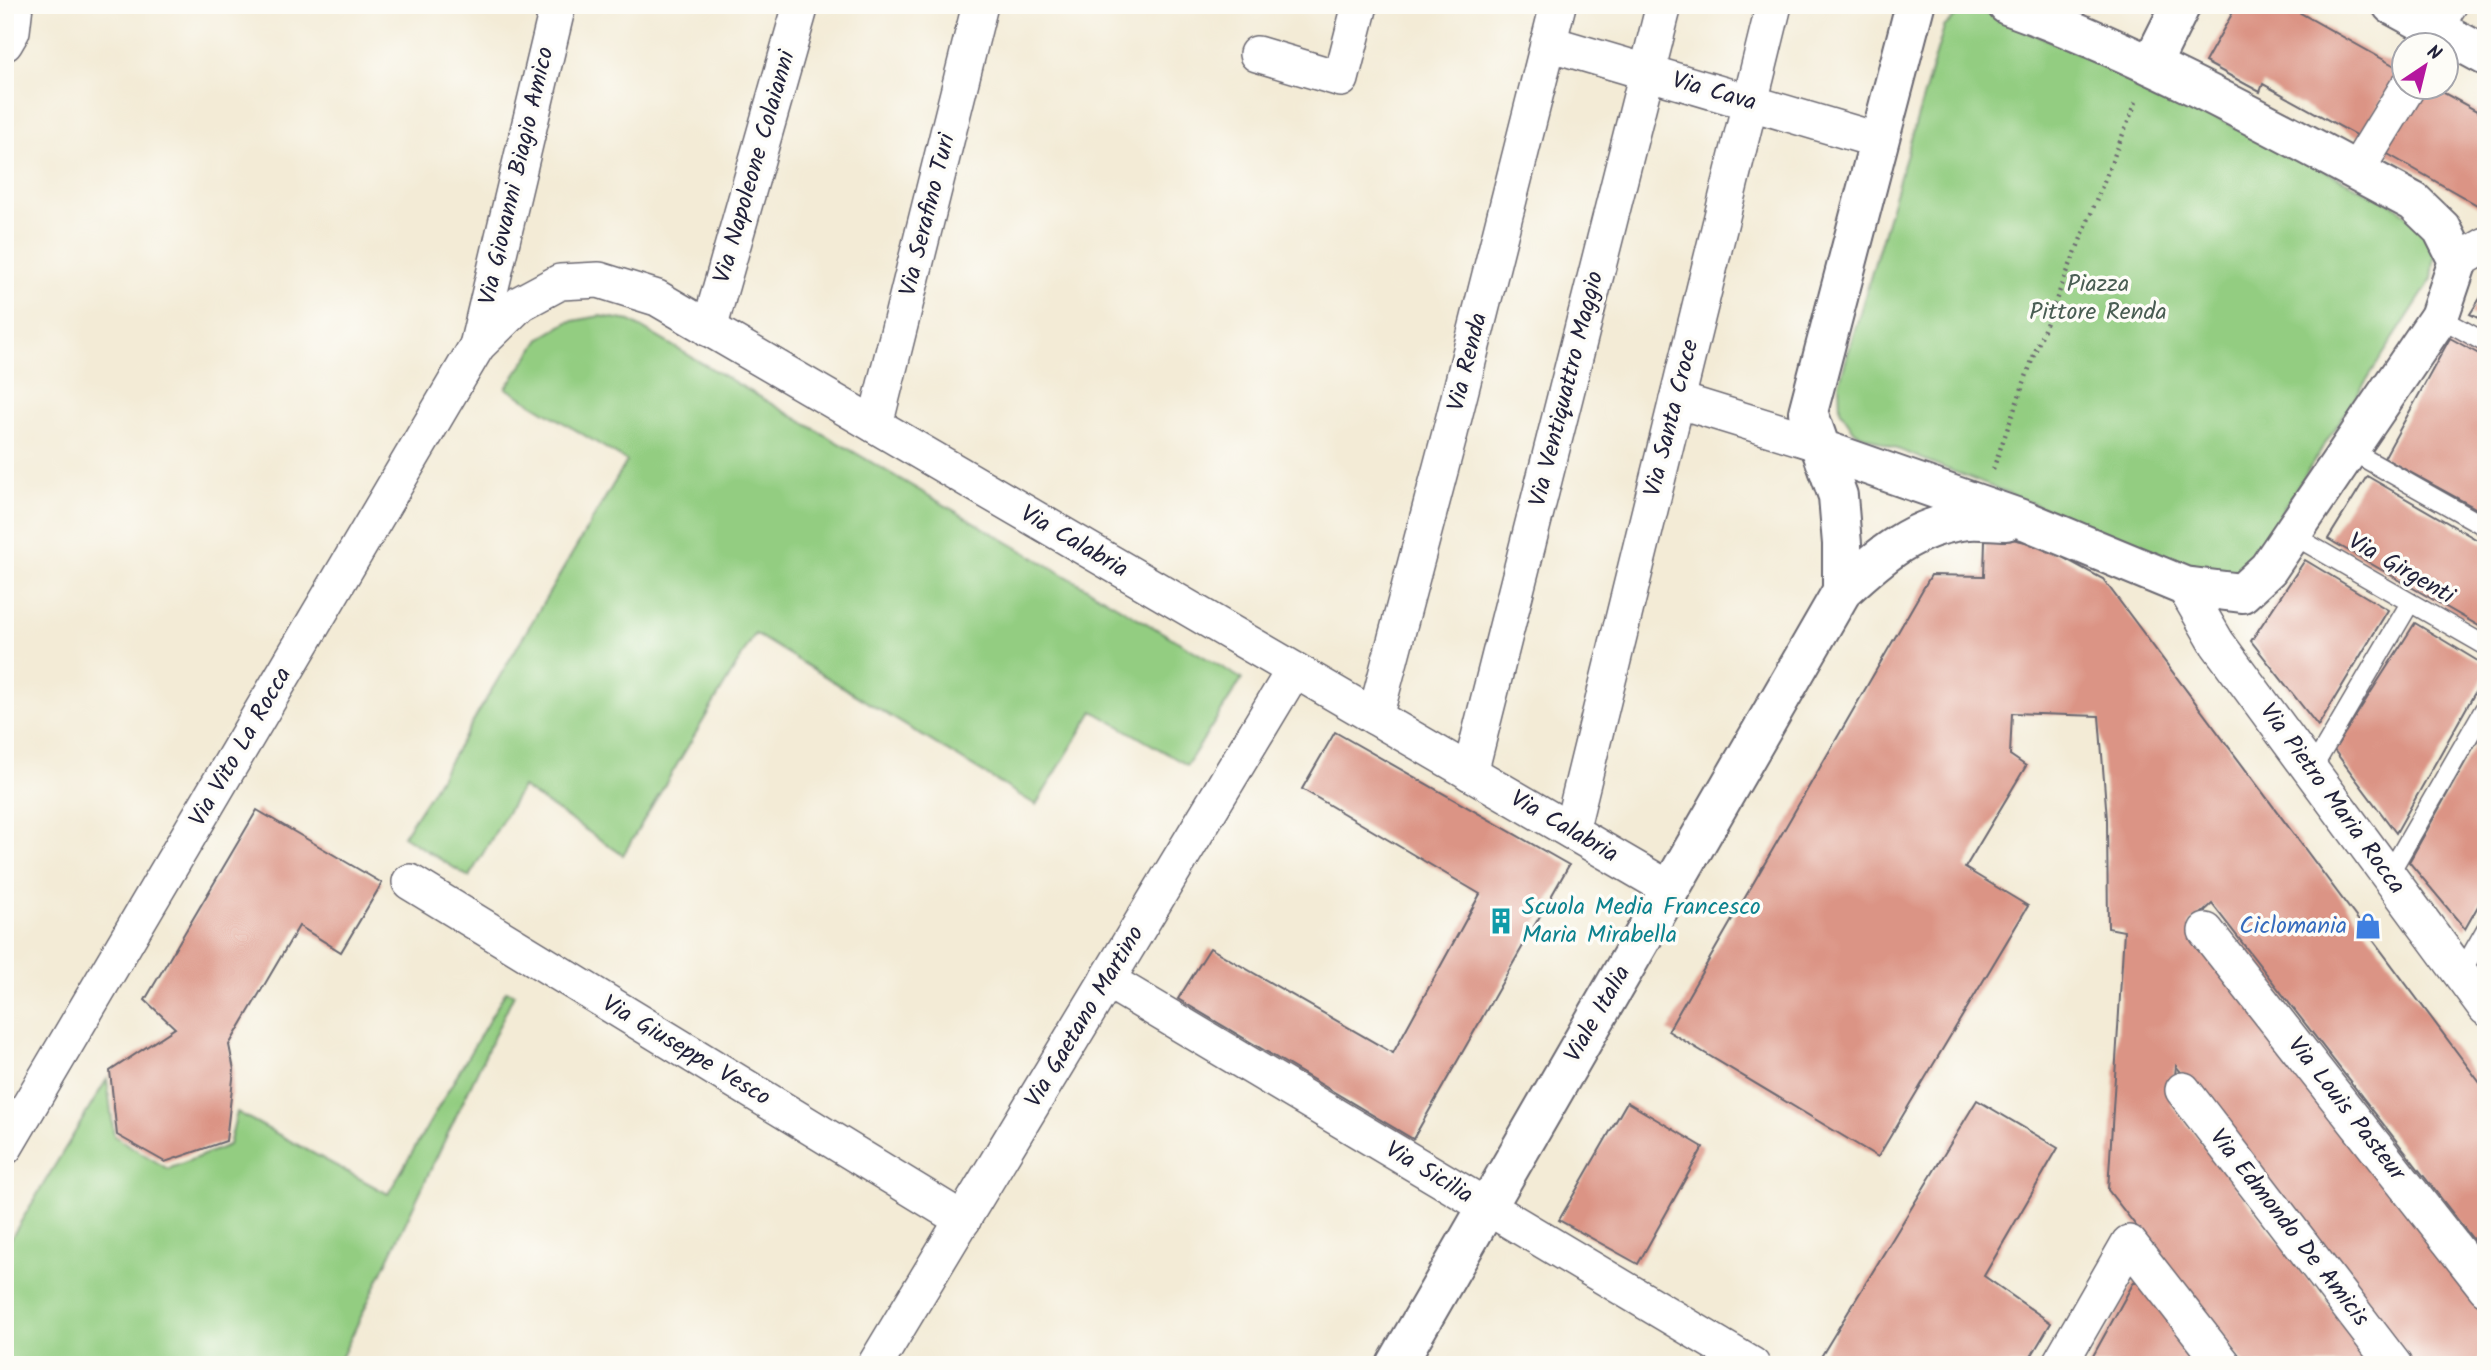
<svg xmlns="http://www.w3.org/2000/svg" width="2491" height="1370" font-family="Kalam,sans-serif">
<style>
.green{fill:#93cd81;stroke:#5a785e;stroke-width:2}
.building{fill:#db9485}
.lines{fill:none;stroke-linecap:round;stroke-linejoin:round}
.service-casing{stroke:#6b6871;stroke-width:21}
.minor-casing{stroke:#6b6871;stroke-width:38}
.tertiary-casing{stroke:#6b6871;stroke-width:42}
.path{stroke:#6b6871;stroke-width:4.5;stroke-dasharray:2 5;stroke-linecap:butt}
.service{stroke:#fff;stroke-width:18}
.minor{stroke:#fff;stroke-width:35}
.tertiary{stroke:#fff;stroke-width:38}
.labels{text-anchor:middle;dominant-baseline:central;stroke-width:7;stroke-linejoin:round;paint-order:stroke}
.street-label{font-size:24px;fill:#22223b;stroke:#fdfcf7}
.park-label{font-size:24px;fill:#4a5e54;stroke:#fdfcf7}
.culture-label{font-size:24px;fill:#0d838f;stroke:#fdfcf7;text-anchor:start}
.shop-label{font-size:24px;fill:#366cbe;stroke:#fdfcf7;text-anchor:end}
</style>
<rect width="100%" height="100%" fill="#fdfcf7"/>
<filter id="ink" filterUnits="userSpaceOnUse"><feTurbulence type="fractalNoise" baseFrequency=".0143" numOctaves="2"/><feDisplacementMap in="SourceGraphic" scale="14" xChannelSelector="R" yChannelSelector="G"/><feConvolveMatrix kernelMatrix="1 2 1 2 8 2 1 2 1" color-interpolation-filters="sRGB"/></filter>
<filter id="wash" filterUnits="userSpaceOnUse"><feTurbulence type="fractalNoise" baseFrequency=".00686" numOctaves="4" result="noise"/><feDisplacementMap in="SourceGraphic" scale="28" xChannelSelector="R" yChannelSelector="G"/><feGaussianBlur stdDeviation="1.57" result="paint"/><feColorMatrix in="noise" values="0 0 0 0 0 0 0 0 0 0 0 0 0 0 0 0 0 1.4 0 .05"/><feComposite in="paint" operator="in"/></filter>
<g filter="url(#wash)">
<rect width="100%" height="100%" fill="#f3ebd6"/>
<g class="green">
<polygon points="1980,10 2141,80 2398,207 2423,231 2435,253 2432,279 2245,568 2217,574 2138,546 1855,432 1840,410 1839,384 1944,27 1958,14"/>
<polygon points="600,316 630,321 1242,679 1187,765 1093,711 1036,805 755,634 623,855 522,787 469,877 403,836 429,796 627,461 506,388 541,338 568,322"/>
<polygon points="506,991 514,994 338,1365 5,1365 5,1248 107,1079 114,1136 168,1169 229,1145 237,1112 388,1194"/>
</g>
<g id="blocks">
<g class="building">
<polygon points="2237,5 2286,5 2402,70 2359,137 2263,84 2260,92 2205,62"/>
<polygon points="2414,88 2435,88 2486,116 2486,210 2379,149"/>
<polygon points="2486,289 2486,322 2470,314"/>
<polygon points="2450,338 2486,358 2486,514 2384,458"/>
<polygon points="2367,476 2486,545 2486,630 2328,539"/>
<polygon points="2007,538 2040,545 2103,579 2486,1091 2486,1256 2212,904 2189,925 2486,1304 2486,1347 2476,1365 2413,1365 2176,1066 2172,1105 2375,1365 2245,1365 2108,1190 2124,931 2108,928 2107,819 2099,716 2012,713 2010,755 2026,766 1965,868 2028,906 1878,1157 1668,1031 1931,575 1984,576 1985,540"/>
<polygon points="2305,560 2388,610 2318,726 2251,641"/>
<polygon points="2415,623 2486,666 2486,673 2396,833 2334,750"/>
<polygon points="2486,725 2486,892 2465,929 2409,862"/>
<polygon points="1335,732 1569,865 1413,1139 1178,999 1210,948 1393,1053 1480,894 1302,789"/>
<polygon points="257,810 382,883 341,952 299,926 229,1045 234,1070 226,1141 165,1162 117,1135 110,1071 175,1028 145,1000"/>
<polygon points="1977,1100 2058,1148 1984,1276 2051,1323 2026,1365 1816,1365"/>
<polygon points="1627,1102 1703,1147 1638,1264 1559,1220"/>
<polygon points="2134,1282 2145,1285 2206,1365 2088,1365"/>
</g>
</g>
</g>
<g filter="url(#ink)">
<use href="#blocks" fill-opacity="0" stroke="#6b6871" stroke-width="2"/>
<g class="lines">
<g class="service-casing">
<g id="service">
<polyline points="2442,32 2459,5"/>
<polyline points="2439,317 2486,343"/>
<polyline points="2348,449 2486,527"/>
<polyline points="2291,534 2486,646"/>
<polyline points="2311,771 2410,603"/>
<polyline points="2388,876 2486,706"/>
<polyline points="2461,973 2486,929"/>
</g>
</g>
<g class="minor-casing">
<g id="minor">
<polyline points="5,43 12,31 15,5"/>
<polyline points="1548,43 1880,141"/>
<polyline points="1257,54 1341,79 1360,5"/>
<polyline points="2356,171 2407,88"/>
<polyline points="2458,261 2486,245"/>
<polyline points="709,329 801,5"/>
<polyline points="477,346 558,5"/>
<polyline points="1677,400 1820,444"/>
<polyline points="875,425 980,5"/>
<polyline points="2184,586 2217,643 2486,1008"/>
<polyline points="1375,717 1449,437 1558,5"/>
<polyline points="1470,773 1664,5"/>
<polyline points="1571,831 1774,5"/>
<polyline points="410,882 963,1220"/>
<polyline points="2206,931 2486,1288"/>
<polyline points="1107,980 1752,1365"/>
<polyline points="2183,1090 2394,1365"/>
<polyline points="5,1147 477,346 521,303 560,282 599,280 657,298 1670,889"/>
<polyline points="875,1365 1294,670"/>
<polyline points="2059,1365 2129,1243 2224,1365"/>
</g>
</g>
<g class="tertiary-casing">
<g id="tertiary">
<path d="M1915,5L1808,412L1821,449L2027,521L2184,586L2242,593L2268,569L2439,317L2458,261L2442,229L2414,202C2281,131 2149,56 2007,5"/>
<polyline points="2392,5 2486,56"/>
<polyline points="2151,65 2181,5"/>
<polyline points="1821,449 1838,496 1842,544 1842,591"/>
<path d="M1396,1365L1842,591C1880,556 1914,525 1968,520C1980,519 1994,521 2006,521"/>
</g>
</g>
<g class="path">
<polyline points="2342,5 2354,11"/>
<polyline points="1993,469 2035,352 2136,102"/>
</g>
<use href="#service" class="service"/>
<use href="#minor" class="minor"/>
<use href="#tertiary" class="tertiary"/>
</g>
</g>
<defs>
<g id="building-bare" transform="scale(2.1)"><path d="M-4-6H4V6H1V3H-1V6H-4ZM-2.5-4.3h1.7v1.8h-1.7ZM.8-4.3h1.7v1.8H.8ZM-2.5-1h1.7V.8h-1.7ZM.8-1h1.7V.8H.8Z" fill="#0f9aa8" stroke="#fdfcf7" stroke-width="2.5" paint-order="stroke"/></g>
<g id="shop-bare" transform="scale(2.1)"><path d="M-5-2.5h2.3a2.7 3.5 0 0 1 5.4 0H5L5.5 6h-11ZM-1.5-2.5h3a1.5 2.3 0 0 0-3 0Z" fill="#3f7fe0" stroke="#fdfcf7" stroke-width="2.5" paint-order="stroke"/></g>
</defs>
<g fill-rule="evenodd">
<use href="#building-bare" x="1501" y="921"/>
<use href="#shop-bare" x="2368" y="926"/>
</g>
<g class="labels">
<g class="street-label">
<text transform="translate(1714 92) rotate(16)">Via Cava</text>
<text transform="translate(755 167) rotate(-74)">Via Napoleone Colaianni</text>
<text transform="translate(517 176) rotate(-77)">Via Giovanni Biagio Amico</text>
<text transform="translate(928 215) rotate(-76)">Via Serafino Turi</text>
<text transform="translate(1468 362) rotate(-76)">Via Renda</text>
<text transform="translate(1567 389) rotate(-76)">Via Ventiquattro Maggio</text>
<text transform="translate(1672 418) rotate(-76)">Via Santa Croce</text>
<text transform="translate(1074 542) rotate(30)">Via Calabria</text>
<text transform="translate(2401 569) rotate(30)">Via Girgenti</text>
<text transform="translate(241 747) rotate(-60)">Via Vito La Rocca</text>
<text transform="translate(2332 799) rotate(54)">Via Pietro Maria Rocca</text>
<text transform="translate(1564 827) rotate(30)">Via Calabria</text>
<text transform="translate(1598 1014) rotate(-60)">Viale Italia</text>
<text transform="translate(1085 1017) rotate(-59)">Via Gaetano Martino</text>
<text transform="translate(686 1051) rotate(31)">Via Giuseppe Vesco</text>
<text transform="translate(2346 1109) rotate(52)">Via Louis Pasteur</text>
<text transform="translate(1429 1173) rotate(31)">Via Sicilia</text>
<text transform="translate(2289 1228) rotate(52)">Via Edmondo De Amicis</text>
</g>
<g class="park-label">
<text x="2098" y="284">Piazza<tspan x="2098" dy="28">Pittore Renda</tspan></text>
</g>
<g class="culture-label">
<text x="1522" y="907">Scuola Media Francesco<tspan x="1522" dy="28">Maria Mirabella</tspan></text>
</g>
<g class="shop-label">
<text x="2347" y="926">Ciclomania</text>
</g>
</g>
<rect width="2491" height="1370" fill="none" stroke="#fdfcf7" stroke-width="28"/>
<g transform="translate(2425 66) rotate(35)"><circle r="33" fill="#fdfcf7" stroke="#a5a5ac" stroke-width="2"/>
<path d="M0-5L12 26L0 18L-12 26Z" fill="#b5179e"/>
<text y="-10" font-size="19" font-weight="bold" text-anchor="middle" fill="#22223b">N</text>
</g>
</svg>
